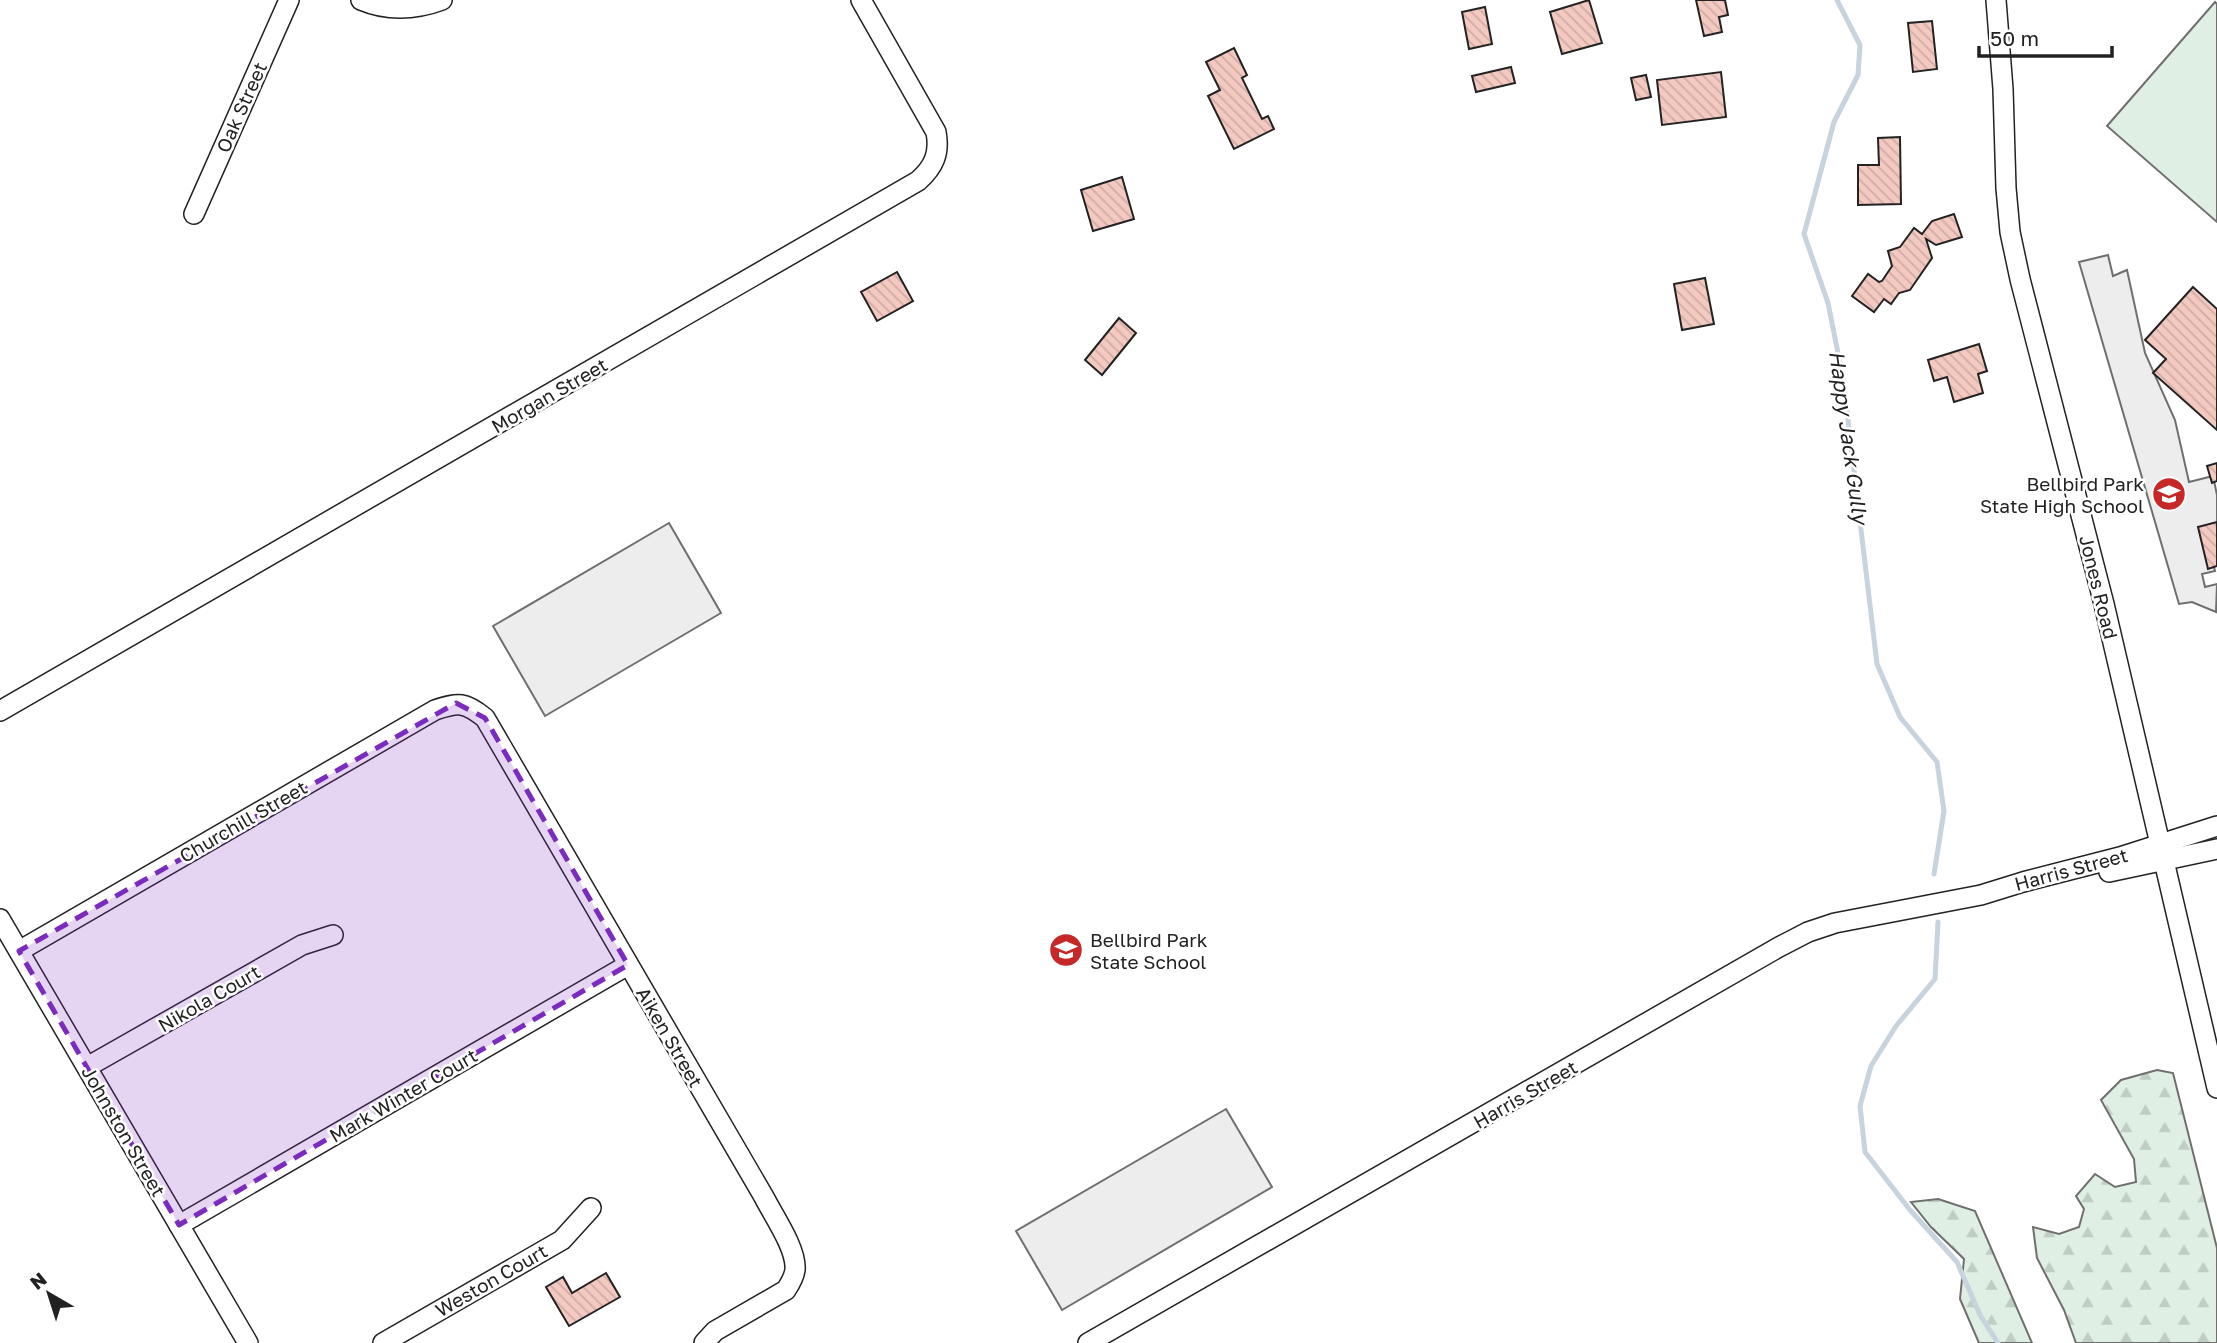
<svg xmlns="http://www.w3.org/2000/svg" width="2217" height="1343" font-family="'Golos Text',sans-serif">
<style>
.forest{fill:url(#forest-firs);stroke:#6f6f6f;stroke-width:2}
.pitch{fill:#e0efe3;stroke:#6f6f6f;stroke-width:2}
.parking{fill:#ededed;stroke:#6f6f6f;stroke-width:2}
.lines{fill:none;stroke-linecap:round;stroke-linejoin:round}
.stream{stroke:#c7d3dd;stroke-width:5}
.building{fill:url(#building-back-hatch);stroke:#222;stroke-width:2}
.minor-casing{stroke:#222;stroke-width:22}
.minor{stroke:#fff;stroke-width:19}
.marked{fill:#7b2cbf;fill-opacity:0.2;stroke:#7b2cbf;stroke-width:5;stroke-dasharray:14 9;stroke-linejoin:round}
.labels{text-anchor:middle;dominant-baseline:central;stroke-width:5;stroke-linejoin:round;paint-order:stroke}
.street-label{font-size:19px;fill:#222;stroke:#fff}
.poi-label{font-size:19px;fill:#222;stroke:#fff;text-anchor:end}
.water-label{font-size:21px;font-style:italic;fill:#222;stroke:#fff}
</style>
<defs>
<pattern id="forest-firs" width="22" height="20" patternUnits="userSpaceOnUse" patternTransform="scale(1.75)"><rect width="22" height="20" fill="#e0efe3"/><path d="M5 1l3.5 6h-7zM16 11l3.5 6h-7z" fill="#c0cdc2"/></pattern>
<pattern id="building-back-hatch" width="6" height="6" patternUnits="userSpaceOnUse" patternTransform="scale(1.75)"><rect width="6" height="6" fill="#f3c9c0"/><path d="M-1 5l2 2M0 0l6 6M5-1l2 2" fill="none" stroke="#d0aca5"/></pattern>
</defs>
<rect width="100%" height="100%" fill="#fff"/>
<g class="forest">
<polygon points="2157,1070 2173,1073 2217,1248 2217,1343 2076,1343 2064,1310 2037,1258 2033,1227 2059,1234 2079,1227 2084,1209 2076,1196 2095,1174 2115,1187 2136,1182 2134,1159 2101,1100 2121,1080"/>
<polygon points="1938,1199 1975,1211 2032,1343 1979,1343 1960,1299 1964,1259 1931,1227 1911,1202"/>
</g>
<polygon class="pitch" points="2215,2 2217,4 2217,222 2107,126"/>
<g class="parking">
<polygon points="2108,255 2113,276 2127,270 2145,353 2175,420 2189,482 2213,476 2217,495 2217,529 2205,533 2215,571 2202,574 2205,587 2217,584 2216,612 2192,602 2179,604 2079,262"/>
<polygon points="669,523 721,613 545,716 493,626"/>
<polygon points="1226,1109 1272,1187 1062,1310 1016,1231"/>
</g>
<g class="lines">
<g class="stream">
<polyline points="1837,0 1860,45 1858,75 1834,122 1804,234 1828,303 1843,378 1877,664 1900,717 1937,762 1944,811 1934,874"/>
<polyline points="1938,922 1935,979 1896,1026 1871,1066 1860,1106 1865,1152 1910,1210 1957,1262 1980,1315 1998,1343"/>
</g>
</g>
<g class="building">
<polygon points="1589,0 1602,43 1562,54 1550,12"/>
<polygon points="1696,0 1725,0 1728,15 1719,17 1722,32 1704,36"/>
<polygon points="1485,7 1492,44 1469,49 1462,12"/>
<polygon points="1932,21 1937,69 1913,72 1908,23"/>
<polygon points="1234,48 1247,75 1242,78 1262,119 1268,116 1274,129 1234,149 1208,96 1220,90 1206,62"/>
<polygon points="1511,67 1515,83 1476,92 1472,76"/>
<polygon points="1721,72 1726,117 1662,125 1657,80"/>
<polygon points="1646,75 1651,97 1636,100 1631,78"/>
<polygon points="1900,137 1901,204 1858,205 1858,165 1879,165 1878,138"/>
<polygon points="1122,177 1134,219 1093,231 1081,190"/>
<polygon points="1954,214 1962,237 1936,245 1926,239 1932,258 1910,290 1899,293 1891,304 1884,299 1874,312 1852,296 1868,274 1879,282 1882,281 1892,266 1888,251 1900,247 1914,228 1922,234 1932,221"/>
<polygon points="897,272 913,301 877,321 861,292"/>
<polygon points="1705,278 1714,324 1682,330 1674,284"/>
<polygon points="2193,287 2217,309 2217,430 2153,373 2166,359 2145,340"/>
<polygon points="1119,318 1136,333 1102,375 1085,360"/>
<polygon points="1979,344 1987,371 1978,374 1983,393 1954,402 1947,377 1934,381 1928,360"/>
<polygon points="2217,463 2217,481 2212,483 2207,466"/>
<polygon points="2217,522 2217,566 2208,569 2198,527"/>
<polygon points="606,1273 620,1297 569,1326 546,1287 563,1277 572,1293"/>
</g>
<g class="lines">
<g class="minor-casing">
<g id="minor">
<path d="M361,0C387,11 415,10 442,0"/>
<polyline points="1996,0 2003,89 2006,188 2010,232 2020,279 2104,604 2217,1088"/>
<polyline points="194,214 289,0"/>
<path d="M0,711L918,181C934,167 940,153 936,132L861,0"/>
<polyline points="2109,872 2217,849"/>
<polyline points="0,919 248,1343"/>
<path d="M19,951L435,710C459,702 465,702 485,718L764,1197C773,1215 797,1249 795,1270C794,1277 790,1284 786,1290L715,1331L704,1343"/>
<polyline points="87,1067 302,945 333,935"/>
<polyline points="179,1225 628,965"/>
<polyline points="383,1343 562,1240 591,1208"/>
<polyline points="1088,1343 1779,947 1808,932 1835,923 1981,895 2023,882 2120,857 2217,826"/>
</g>
</g>
<use href="#minor" class="minor"/>
</g>
<path class="marked" d="M456,703L485,718L628,965L179,1225L19,951Z"/>
<defs>
<g id="school-disc" transform="scale(1.75)"><circle r="9.5" fill="#c62828" stroke="#fff"/><path d="M0-5L7-2L0 1L-7-2ZM-4 1L0 2.5L4 1V4Q0 6-4 4Z" fill="#fff"/></g>
</defs>
<g fill-rule="evenodd">
<use href="#school-disc" x="2169" y="494"/>
<use href="#school-disc" x="1066" y="950"/>
</g>
<g class="labels">
<g class="street-label">
<text transform="translate(241 107) rotate(-66)">Oak Street</text>
<text transform="translate(549 395) rotate(-30)">Morgan Street</text>
<text transform="translate(2099 587) rotate(76)">Jones Road</text>
<text transform="translate(243 821) rotate(-30)">Churchill Street</text>
<text transform="translate(2071 869) rotate(-15)">Harris Street</text>
<text transform="translate(209 998) rotate(-30)">Nikola Court</text>
<text transform="translate(670 1037) rotate(60)">Aiken Street</text>
<text transform="translate(1525 1094) rotate(-30)">Harris Street</text>
<text transform="translate(403 1095) rotate(-30)">Mark Winter Court</text>
<text transform="translate(124 1131) rotate(60)">Johnston Street</text>
<text transform="translate(491 1280) rotate(-30)">Weston Court</text>
</g>
<g class="poi-label">
<text x="2144" y="483">Bellbird Park<tspan x="2144" dy="22">State High School</tspan></text>
<text x="1090" y="939" text-anchor="start">Bellbird Park<tspan x="1090" dy="22">State School</tspan></text>
</g>
<g class="water-label">
<text transform="translate(1849 437) rotate(82)">Happy Jack Gully</text>
</g>
</g>
<g transform="translate(49 1294) rotate(321)" stroke="#ffffff" stroke-width="5" paint-order="stroke">
<path d="M0-5L12 26L0 18L-12 26Z" fill="#222222"/>
<text y="-10" font-size="19" font-weight="bold" text-anchor="middle" fill="#222222">N</text>
</g>
<path d="M1979 46v10h133v-10" fill="none" stroke="#222222" stroke-width="3.5"/>
<text x="1990" y="46" font-size="21" fill="#222222" stroke="#ffffff" stroke-width="5" paint-order="stroke">50 m</text>
</svg>
